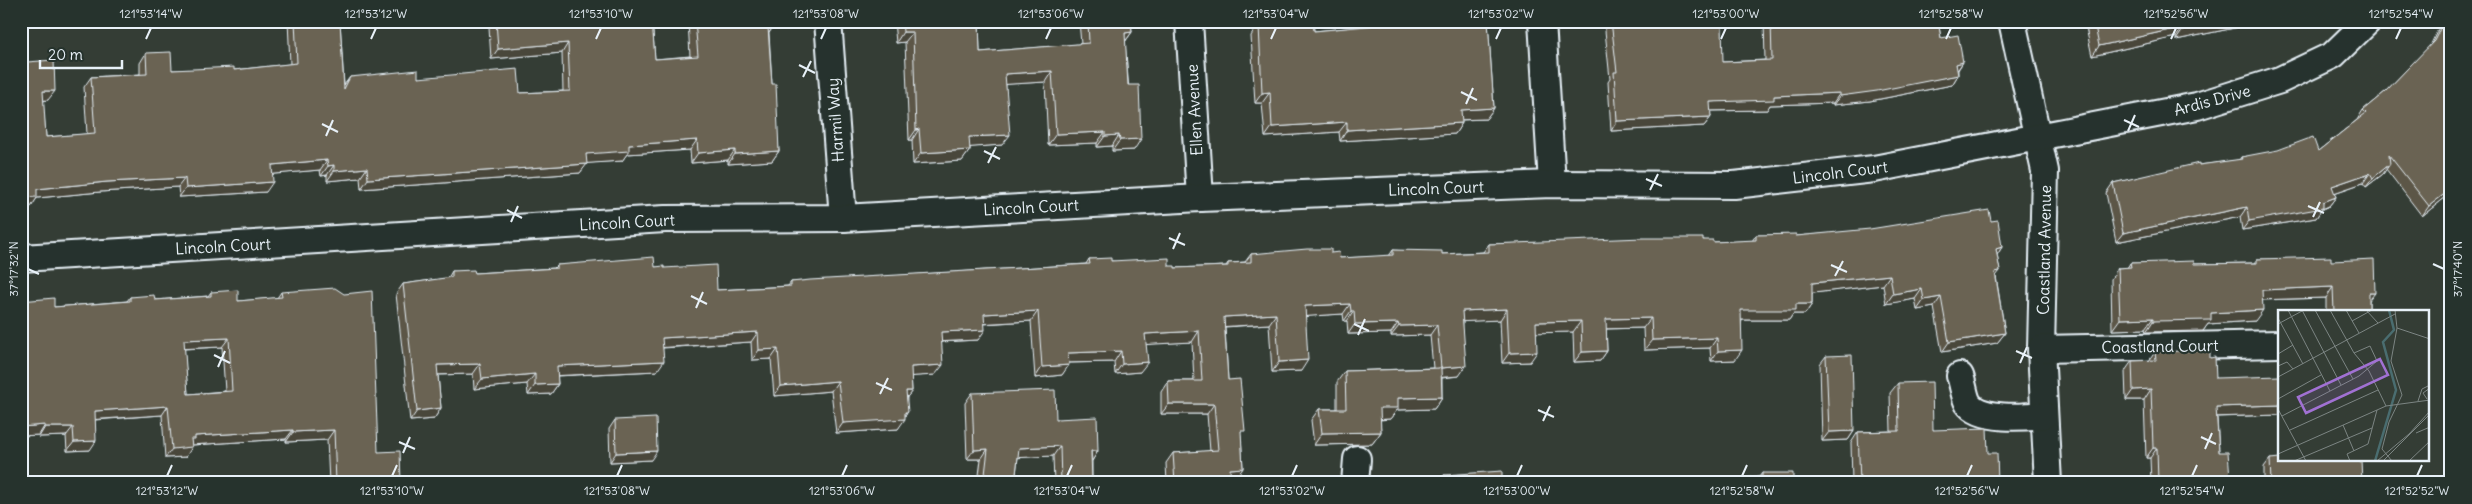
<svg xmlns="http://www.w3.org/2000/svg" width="2472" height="504" font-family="Delius,sans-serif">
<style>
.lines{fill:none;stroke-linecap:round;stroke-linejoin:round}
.minor-casing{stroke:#e8f1f8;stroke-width:30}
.minor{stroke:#26332d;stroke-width:26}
.wall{fill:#5b5647;stroke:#e8f1f8;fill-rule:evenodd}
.shaded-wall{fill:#4a463a;stroke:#e8f1f8}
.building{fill:#6a6453;stroke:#e8f1f8;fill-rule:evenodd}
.ticks{fill:none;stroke:#e8f1f8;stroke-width:2}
.labels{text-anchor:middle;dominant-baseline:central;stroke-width:4.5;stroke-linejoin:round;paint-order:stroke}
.street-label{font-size:16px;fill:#e8f1f8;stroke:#26332d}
.inset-river{fill:none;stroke:#4a6d70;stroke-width:2.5}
.inset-road{fill:none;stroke:#7c8583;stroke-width:1}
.view{fill:#a171d3;fill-opacity:0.15;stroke:#a171d3;stroke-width:2.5}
.inset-edge{fill:none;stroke:#e8f1f8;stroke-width:2.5}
.neatline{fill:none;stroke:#e8f1f8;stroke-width:2}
.ticks-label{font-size:12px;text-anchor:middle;fill:#e8f1f8}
</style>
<rect width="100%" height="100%" fill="#343d35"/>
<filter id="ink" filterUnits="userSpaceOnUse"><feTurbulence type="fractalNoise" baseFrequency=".02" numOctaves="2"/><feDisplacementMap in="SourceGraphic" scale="10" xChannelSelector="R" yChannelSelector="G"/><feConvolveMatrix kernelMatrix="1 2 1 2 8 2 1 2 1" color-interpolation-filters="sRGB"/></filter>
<g filter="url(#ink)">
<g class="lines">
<g class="minor-casing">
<g id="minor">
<polyline points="828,21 843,218"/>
<polyline points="1189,21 1200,198"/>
<polyline points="1542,21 1552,184"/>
<polyline points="2012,21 2045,171 2041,349 2048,483"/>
<polyline points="21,258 665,219 843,218 1200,198 1552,184 1734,185 1874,169 2197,106 2280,80 2333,55 2368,21"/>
<polyline points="2041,349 2280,344"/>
<path d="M1960,376C1963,383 1964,396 1968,403C1980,421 2025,417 2044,415"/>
<polyline points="1355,483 1357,459"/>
</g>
</g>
<use href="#minor" class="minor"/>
</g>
<g class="wall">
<polygon points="288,21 340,21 344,85 350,77 418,78 520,93 563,91 562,53 491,59 489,28 493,21 652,21 655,59 690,56 688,21 773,21 773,27 769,33 772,84 779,151 772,161 728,164 728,160 691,163 690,150 627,154 622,161 587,163 580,173 361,189 360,178 327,181 327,175 321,176 320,170 272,174 266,192 179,197 178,187 100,192 37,198 31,207 21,208 21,70 27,62 48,100 43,101 46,137 87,134 84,87 91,77 140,74 140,63 146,53 172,70 234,70 290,64"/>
<polygon points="894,21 979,21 980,52 1081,44 1079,21 1131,21 1132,32 1125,42 1134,150 1112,151 1112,146 1097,147 1097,143 1048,145 1045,82 1006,84 1002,145 970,147 970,150 962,161 913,164 912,140 909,140 905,42 896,43"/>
<polygon points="1254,21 1313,21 1314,31 1380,25 1379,21 1488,21 1494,108 1486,119 1462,120 1462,123 1455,134 1340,141 1339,132 1265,137 1262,103 1255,103 1251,36 1254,31"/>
<polygon points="1604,21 1683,21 1683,26 1723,62 1765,60 1764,21 1938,21 1941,38 1963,62 1958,70 1958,75 1952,85 1870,101 1833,105 1833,103 1770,105 1767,110 1710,111 1711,117 1704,126 1611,131 1608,82 1610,79"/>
<polygon points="2086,21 2251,21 2244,26 2176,40 2176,37 2092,56 2085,23"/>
<polygon points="2442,21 2451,21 2451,193 2422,216 2386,169 2383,174 2366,187 2363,183 2334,193 2336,197 2329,206 2322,209 2316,218 2242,230 2240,217 2116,242 2106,193 2113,183 2199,165 2239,160 2241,157 2318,151 2357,120 2363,110 2385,92 2430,46"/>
<polygon points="1991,221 2002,247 1997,255 2000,271 1996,276 2005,333 1997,343 1942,352 1934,307 1917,310 1915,299 1886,304 1883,285 1812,293 1812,304 1805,314 1793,314 1789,320 1742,320 1735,360 1711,361 1710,348 1644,350 1643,328 1606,329 1607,351 1600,361 1574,362 1573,332 1536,332 1530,362 1502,363 1500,320 1463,321 1459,376 1442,378 1442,397 1434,409 1397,410 1390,419 1380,420 1381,432 1372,444 1314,445 1311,420 1319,409 1337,409 1337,382 1345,371 1433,368 1430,335 1391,336 1391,333 1348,334 1347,321 1344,321 1343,314 1305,316 1301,371 1272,372 1269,324 1225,327 1228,380 1241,436 1243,468 1236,478 1231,479 1231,483 1167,483 1166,463 1173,453 1210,451 1207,414 1161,414 1161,392 1168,381 1194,381 1192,342 1146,344 1140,372 1115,374 1114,362 1069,363 1062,375 1035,378 1031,321 984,324 978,340 941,342 935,375 911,376 912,391 907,397 905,416 898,429 836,433 831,391 774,396 771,359 752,360 751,342 663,348 657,371 557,376 558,384 551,394 528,395 527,384 474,389 473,374 438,375 441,408 434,419 410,421 396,294 403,284 448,278 452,271 475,273 554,268 557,265 655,267 664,268 717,290 788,286 791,282 1086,264 1089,259 1169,266 1175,268 1226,266 1228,263 1245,262 1251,254 1331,253 1340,258 1389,256 1393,250 1442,254 1483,252 1489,244 1703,240 1713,242 1752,241 1756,235 1796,236"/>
<polygon points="2257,259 2331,261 2369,300 2369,312 2326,312 2326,298 2262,300 2255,321 2208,324 2203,331 2146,332 2145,329 2112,330 2111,279 2118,268 2127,268 2130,263 2194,264 2254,263"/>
<path d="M211,292L238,301L277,298L281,292L378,452L401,483H329L327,440L286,442V439L192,445L186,457L165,458L162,415L95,420L90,450L67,451L66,436L39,437V435L21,436V301L54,307L127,301L130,297L155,300L208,296ZM222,347L225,391L188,394L184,349Z"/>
<polygon points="2155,352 2210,358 2216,378 2280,415 2217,417 2219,452 2227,483 2151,483 2150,458 2146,458 2144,400 2126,400 2125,371 2132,361 2149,361"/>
<polygon points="1826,356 1854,431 1848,440 1822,441 1820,364"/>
<polygon points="1898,383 1933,430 1988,453 1998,483 1852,483 1851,443 1858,432 1891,431 1890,393"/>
<polygon points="972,393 1056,419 1098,451 1092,461 1092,483 1054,483 1053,456 1018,457 1015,483 978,483 981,459 967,459 965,403"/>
<polygon points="615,420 651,460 610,462 609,429"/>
<polygon points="2270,459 2362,483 2264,483 2264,467"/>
<polygon points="1762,473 1793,483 1731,483 1734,478 1759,477"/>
<polygon points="1444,475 1502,483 1438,483"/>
</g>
<g class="shaded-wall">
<polygon points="2225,21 2251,21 2244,26 2176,40 2183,30"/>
<polygon points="768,27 773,27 766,37"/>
<polygon points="2183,27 2176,37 2092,56 2099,46"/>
<polygon points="903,32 913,32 905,42 896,43"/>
<polygon points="1132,32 1124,43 1125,33"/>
<polygon points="568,43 562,53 491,59 498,49"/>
<polygon points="1963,62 1956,72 1956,64"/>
<polygon points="1052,71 1045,82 997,85 1005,74"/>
<polygon points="1958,75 1952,85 1870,101 1833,105 1840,96"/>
<polygon points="43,91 55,91 48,100 36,101"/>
<polygon points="1270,92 1262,103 1255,103 1262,93"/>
<polygon points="1840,93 1833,103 1770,105 1767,110 1703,111 1710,102 1774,96"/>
<polygon points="1494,108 1486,119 1454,120 1461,110"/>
<polygon points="1711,117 1704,126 1611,131 1617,121"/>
<polygon points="1347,122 1339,132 1265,137 1272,127"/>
<polygon points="1462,123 1455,134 1340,141 1347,130"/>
<polygon points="919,129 912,140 909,140 916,130"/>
<polygon points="1105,132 1097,143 1048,145 1056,134"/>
<polygon points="1010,135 1002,145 962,148 969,137"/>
<polygon points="1119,135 1112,146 1097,147 1105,136"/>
<polygon points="1141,139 1134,150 1112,151 1120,140"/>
<polygon points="697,140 690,150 627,154 622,161 579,164 586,154 629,145"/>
<polygon points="735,150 728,160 691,163 698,153"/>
<polygon points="970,150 962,161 913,164 921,153"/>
<polygon points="779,151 772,161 728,164 735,154"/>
<polygon points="327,160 320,170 265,175 272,165"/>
<polygon points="587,164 580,173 361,189 368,179"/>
<polygon points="2390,164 2383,174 2366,187 2373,178"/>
<polygon points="334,165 327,175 321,176 328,166"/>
<polygon points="367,168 360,178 327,181 334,171"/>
<polygon points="2370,173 2363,183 2325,196 2332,186"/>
<polygon points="185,178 178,187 100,192 37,198 31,207 21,208 21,198 37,189 107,182"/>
<polygon points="273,182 266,192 179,197 186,188"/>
<polygon points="2451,189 2451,193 2422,216 2429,206"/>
<polygon points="2336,197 2329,206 2322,209 2316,218 2242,230 2249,221 2323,202"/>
<polygon points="2247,207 2240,217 2116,242 2123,233"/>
<polygon points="2002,247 1995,258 1996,249"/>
<polygon points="1890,275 1883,285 1805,294 1812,283"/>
<polygon points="2333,287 2326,298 2255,300 2262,290"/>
<polygon points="1922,289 1915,299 1886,304 1893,294"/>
<polygon points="2369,293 2375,293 2367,303"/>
<polygon points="1941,297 1934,307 1917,310 1924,300"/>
<polygon points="1350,304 1343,314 1298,317 1305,306"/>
<polygon points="1796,304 1812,304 1805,314 1793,314 1789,320 1734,320 1741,310"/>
<polygon points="1507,309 1500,320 1455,322 1462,311"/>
<polygon points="2263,310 2255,321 2208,324 2203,331 2146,332 2153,321 2211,313"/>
<polygon points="1038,311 1031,321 977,324 984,314"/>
<polygon points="1351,311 1354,311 1347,321 1344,321"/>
<polygon points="1276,314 1269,324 1217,327 1224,317"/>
<polygon points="1651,318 1643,328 1599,329 1606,319"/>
<polygon points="2153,318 2145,329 2112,330 2120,319"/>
<polygon points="1581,321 1573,332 1528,333 1536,322"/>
<polygon points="1398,323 1391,333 1348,334 1355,324"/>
<polygon points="1437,325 1430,335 1391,336 1399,326"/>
<polygon points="985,330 978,340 934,342 941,332"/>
<polygon points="1199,331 1192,342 1138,345 1145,334"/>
<polygon points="758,332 751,342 655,348 662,338"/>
<polygon points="2005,333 1997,343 1942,352 1949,342"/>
<polygon points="229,338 222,347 177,349 184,340"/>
<polygon points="1717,338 1710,348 1644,350 1652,340"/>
<polygon points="778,349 771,359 752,360 759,350"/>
<polygon points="1742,350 1735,360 1711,361 1718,351"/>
<polygon points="1121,351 1114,362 1061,363 1068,353"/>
<polygon points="1607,351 1600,361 1574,362 1582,352"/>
<polygon points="1537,352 1530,362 1502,363 1509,353"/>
<polygon points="1308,360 1301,371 1272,372 1279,362"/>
<polygon points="664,361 657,371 550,376 557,366"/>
<polygon points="1148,362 1140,372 1115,374 1122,364"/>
<polygon points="480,364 473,374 430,375 437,365"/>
<polygon points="943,365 935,375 903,377 911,367"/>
<polygon points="1069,365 1062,375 1035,378 1042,367"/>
<polygon points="1466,366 1459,376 1434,378 1441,368"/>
<polygon points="535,374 527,384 474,389 482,379"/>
<polygon points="838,381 831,391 774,396 781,386"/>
<polygon points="558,384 551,394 528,395 535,385"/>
<polygon points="2151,389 2144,400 2126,400 2133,390"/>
<polygon points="906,391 912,391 904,401"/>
<polygon points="1442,397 1434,409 1397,410 1390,419 1372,420 1380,408 1398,398"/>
<polygon points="1169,404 1214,404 1207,414 1161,414"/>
<polygon points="2280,405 2280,415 2209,417 2216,407"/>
<polygon points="168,406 162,415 88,420 95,411"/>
<polygon points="441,408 434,419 410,421 417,411"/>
<polygon points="908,412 902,419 905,419 898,429 836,433 843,423"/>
<polygon points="45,425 39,435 21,436 21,427"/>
<polygon points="45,427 73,427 66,436 39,437"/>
<polygon points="293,430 286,439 191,445 192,447 186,457 165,458 172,449 191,439 195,436"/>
<polygon points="334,430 327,440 286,442 293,432"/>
<polygon points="1854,431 1848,440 1822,441 1829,432"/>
<polygon points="1381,432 1372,444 1314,445 1322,433"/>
<polygon points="96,441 90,450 67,451 74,442"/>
<polygon points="1060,446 1053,456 1012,458 1019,448"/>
<polygon points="2153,448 2157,448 2150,458 2146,458"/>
<polygon points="988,449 981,459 967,459 974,450"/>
<polygon points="657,451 651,460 610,462 616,453"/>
<polygon points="1091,451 1098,451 1092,461"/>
<polygon points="1243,468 1236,478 1223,479 1230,469"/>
<polygon points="2230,478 2227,483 2183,483 2185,480"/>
</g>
<g class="building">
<polygon points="295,21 340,21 344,89 350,77 418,70 418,78 518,69 520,93 570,91 568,43 498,49 496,21 652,21 655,59 698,56 695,21 773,21 773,27 768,27 772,84 776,84 779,151 735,154 735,150 698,153 697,140 629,145 629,151 586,154 587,164 368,179 367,168 334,171 334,165 328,166 327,160 272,165 273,182 186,188 185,178 107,182 37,189 37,197 21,198 21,72 28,72 27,62 54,60 55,91 43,91 46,137 95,133 91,77 147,74 146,53 171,52 172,70 234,67 234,70 297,63"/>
<polygon points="902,21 979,21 980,52 1089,43 1088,21 1131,21 1132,32 1125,33 1128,85 1139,85 1141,139 1120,140 1119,135 1105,136 1105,132 1056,134 1052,71 1005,74 1010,135 969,137 970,150 921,153 919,129 916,130 913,32 903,32"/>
<polygon points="1262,21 1313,21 1314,31 1388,24 1388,21 1488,21 1494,108 1461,110 1462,123 1347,130 1347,122 1272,127 1270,92 1262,93 1259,25 1262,25"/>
<polygon points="1611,21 1683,21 1683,26 1722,25 1723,62 1772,60 1771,21 1938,21 1941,38 1958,35 1963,62 1956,64 1958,75 1877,91 1840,96 1840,93 1774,96 1774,100 1710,102 1711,117 1617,121 1614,72 1617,72"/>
<polygon points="2094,21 2225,21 2183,30 2183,27 2099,46"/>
<polygon points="2444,21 2451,21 2451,189 2429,206 2389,155 2390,164 2373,178 2370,173 2332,186 2336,197 2323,202 2323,208 2249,221 2247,207 2123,233 2113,183 2199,163 2199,165 2242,159 2241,157 2278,150 2313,137 2318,151 2366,113 2363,110 2385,92 2434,41"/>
<polygon points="1989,210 1991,221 1998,220 2002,247 1996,249 2000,271 1995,272 2005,333 1949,342 1941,297 1924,300 1922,289 1893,294 1890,275 1812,283 1812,304 1796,304 1796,310 1741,310 1742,350 1718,351 1717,338 1652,340 1651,318 1606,319 1607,351 1582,352 1581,321 1536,322 1537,352 1509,353 1507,309 1462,311 1466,366 1441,368 1437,325 1399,326 1398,323 1355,324 1354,311 1351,311 1350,304 1305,306 1308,360 1279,362 1276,314 1224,317 1228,380 1240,379 1245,431 1241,431 1243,468 1230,469 1231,483 1175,483 1173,453 1218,450 1214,404 1169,404 1168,381 1202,381 1199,331 1145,334 1148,362 1122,364 1121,351 1068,353 1069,365 1042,367 1038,311 984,314 985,330 941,332 943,365 911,367 912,391 906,391 908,412 905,412 905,419 843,423 838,381 781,386 778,349 759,350 758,332 662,338 664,361 557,366 558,384 535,385 535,374 482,379 480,364 437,365 441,408 417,411 403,284 452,277 452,271 474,270 475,273 557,268 557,265 654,257 655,267 664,266 664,268 716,265 717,290 791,286 791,282 810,280 1090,264 1089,259 1111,258 1111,261 1169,258 1169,266 1175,266 1175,268 1228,266 1228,263 1251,262 1251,254 1307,249 1331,249 1331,253 1339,252 1340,258 1393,255 1393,250 1442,251 1442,254 1489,252 1489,244 1643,238 1703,238 1703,240 1713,240 1713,242 1756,240 1756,235 1796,234 1796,236 1870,229"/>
<polygon points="2331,257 2331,261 2374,259 2375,293 2369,293 2369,312 2334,312 2333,287 2262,290 2263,310 2211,313 2211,320 2153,321 2153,318 2120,319 2118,268 2131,267 2130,263 2194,261 2194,264 2257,263 2257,259"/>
<path d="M335,288L344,294L372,291L378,452L400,451L401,483H336L334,430L293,432V430L195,436V439H191L192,447L172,449L168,406L95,411L96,441L74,442L73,427H45V425L21,427V301L54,298V307L130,301V297L154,295L155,300L211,296V292L238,290V301L282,297L281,292ZM229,338L232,391L188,394L184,340Z"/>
<polygon points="2210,350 2210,358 2215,357 2216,378 2280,376 2280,405 2216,407 2219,452 2228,452 2230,478 2185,480 2185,483 2158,483 2157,448 2153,448 2151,389 2133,390 2132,361 2156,360 2155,352"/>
<polygon points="1852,355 1854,431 1829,432 1826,356"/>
<polygon points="1441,368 1442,397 1398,398 1398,408 1380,408 1381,432 1322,433 1319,409 1346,409 1345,371"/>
<polygon points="1932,382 1933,430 1987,428 1988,453 1997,453 1998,483 1860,483 1858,432 1899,431 1898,383"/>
<polygon points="1055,390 1056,419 1097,417 1098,451 1091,451 1092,483 1061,483 1060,446 1019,448 1015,483 984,483 988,449 974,450 972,393"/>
<polygon points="656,418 657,451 616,453 615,420"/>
<polygon points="2280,458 2280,460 2361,460 2362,483 2271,483 2270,459"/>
<polygon points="1502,471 1502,483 1444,483 1444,475"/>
<polygon points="1762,473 1793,473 1793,483 1734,483 1734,478 1762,477"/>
</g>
</g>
<path class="ticks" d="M146,39L151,28M371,39L376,28M596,39L601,28M821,39L826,28M1046,39L1051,28M1271,39L1276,28M1496,39L1501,28M1721,39L1726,28M1946,39L1951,28M2171,39L2176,28M2396,39L2401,28M799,65L815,73M803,77L811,61M1461,92L1477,100M1466,104L1473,88M2124,120L2139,127M322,124L338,132M2128,131L2135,115M326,136L333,120M984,151L1000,159M988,163L996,147M1646,179L1662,186M1650,190L1658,174M2308,206L2324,213M507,210L522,218M2313,217L2320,202M511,222L518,206M1169,238L1185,245M1173,249L1180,233M2433,264L2444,269M1831,265L1847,272M28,269L39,274M1835,276L1843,261M691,296L707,304M696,308L703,292M1354,324L1369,331M1358,335L1365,319M2016,351L2032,358M214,355L230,363M2020,363L2027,347M218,367L225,351M876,383L892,390M880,394L888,378M1538,410L1554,417M1543,421L1550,406M2201,437L2216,444M399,442L415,449M2205,449L2212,433M403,453L410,437M167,476L172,465M392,476L397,465M617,476L622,465M842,476L847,465M1067,476L1072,465M1292,476L1297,465M1517,476L1522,465M1742,476L1747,465M1967,476L1972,465M2192,476L2197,465M2417,476L2422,465"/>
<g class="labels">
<g class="street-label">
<text transform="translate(2212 100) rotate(-15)">Ardis Drive</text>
<text transform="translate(1194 110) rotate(-93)">Ellen Avenue</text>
<text transform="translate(835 120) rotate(-94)">Harmil Way</text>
<text transform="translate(1840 172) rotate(-7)">Lincoln Court</text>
<text transform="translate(1436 188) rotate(-2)">Lincoln Court</text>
<text transform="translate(1031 207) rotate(-3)">Lincoln Court</text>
<text transform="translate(627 222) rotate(-3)">Lincoln Court</text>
<text transform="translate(223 246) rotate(-3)">Lincoln Court</text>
<text transform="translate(2044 250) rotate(-89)">Coastland Avenue</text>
<text transform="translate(2160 346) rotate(-1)">Coastland Court</text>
</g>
</g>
<g transform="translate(2278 310)">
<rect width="151" height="151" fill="#343d35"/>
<path class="inset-river" d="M97,151L118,80L105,32L116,20L111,0"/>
<path class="inset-road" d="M10,0L52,81M24,0L63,75M37,0L75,69M52,0L76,43L91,61L108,96M68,0L81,23M88,0L100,13M0,8L25,54M74,11L94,0M0,14L24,1M119,18L152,29M0,44L15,35M0,56L9,52L15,59M0,67L117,4M0,89L43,65M149,89L145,83L152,78M140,91L144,79L152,75M0,99L28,151M4,106L81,66L99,51L92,36L76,43M111,112L124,85L113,51L119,18L117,0M111,112L104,139L114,151M65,115L76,141M12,120L100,80M138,123L152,117M0,144L108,96L152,90M16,151L94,118M72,151L69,144L90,134L99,100M99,151L131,124L152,101M105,151L151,105M131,151L152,131"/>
<path class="view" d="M102,49L110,65L28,103L20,87Z"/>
<rect width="151" height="151" class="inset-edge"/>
</g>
<rect width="2472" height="504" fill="none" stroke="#26332d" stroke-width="55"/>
<path d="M40 60v8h82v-8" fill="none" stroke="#e8f1f8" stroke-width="2.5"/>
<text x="48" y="60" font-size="15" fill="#e8f1f8" stroke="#26332d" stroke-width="4" paint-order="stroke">20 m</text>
<rect x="28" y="28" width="2416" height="448" class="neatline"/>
<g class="ticks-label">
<text x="151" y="18">121°53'14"W</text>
<text x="376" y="18">121°53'12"W</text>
<text x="601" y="18">121°53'10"W</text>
<text x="826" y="18">121°53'08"W</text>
<text x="1051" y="18">121°53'06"W</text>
<text x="1276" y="18">121°53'04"W</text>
<text x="1501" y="18">121°53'02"W</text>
<text x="1726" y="18">121°53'00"W</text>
<text x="1951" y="18">121°52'58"W</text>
<text x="2176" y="18">121°52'56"W</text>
<text x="2401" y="18">121°52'54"W</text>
<text transform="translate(14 269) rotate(-90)" y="4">37°17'32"N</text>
<text transform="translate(2458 269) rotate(-90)" y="4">37°17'40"N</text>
<text x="167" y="495">121°53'12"W</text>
<text x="392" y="495">121°53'10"W</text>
<text x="617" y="495">121°53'08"W</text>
<text x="842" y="495">121°53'06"W</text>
<text x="1067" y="495">121°53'04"W</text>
<text x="1292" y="495">121°53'02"W</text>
<text x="1517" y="495">121°53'00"W</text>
<text x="1742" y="495">121°52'58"W</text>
<text x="1967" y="495">121°52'56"W</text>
<text x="2192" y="495">121°52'54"W</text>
<text x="2417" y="495">121°52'52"W</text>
</g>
</svg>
